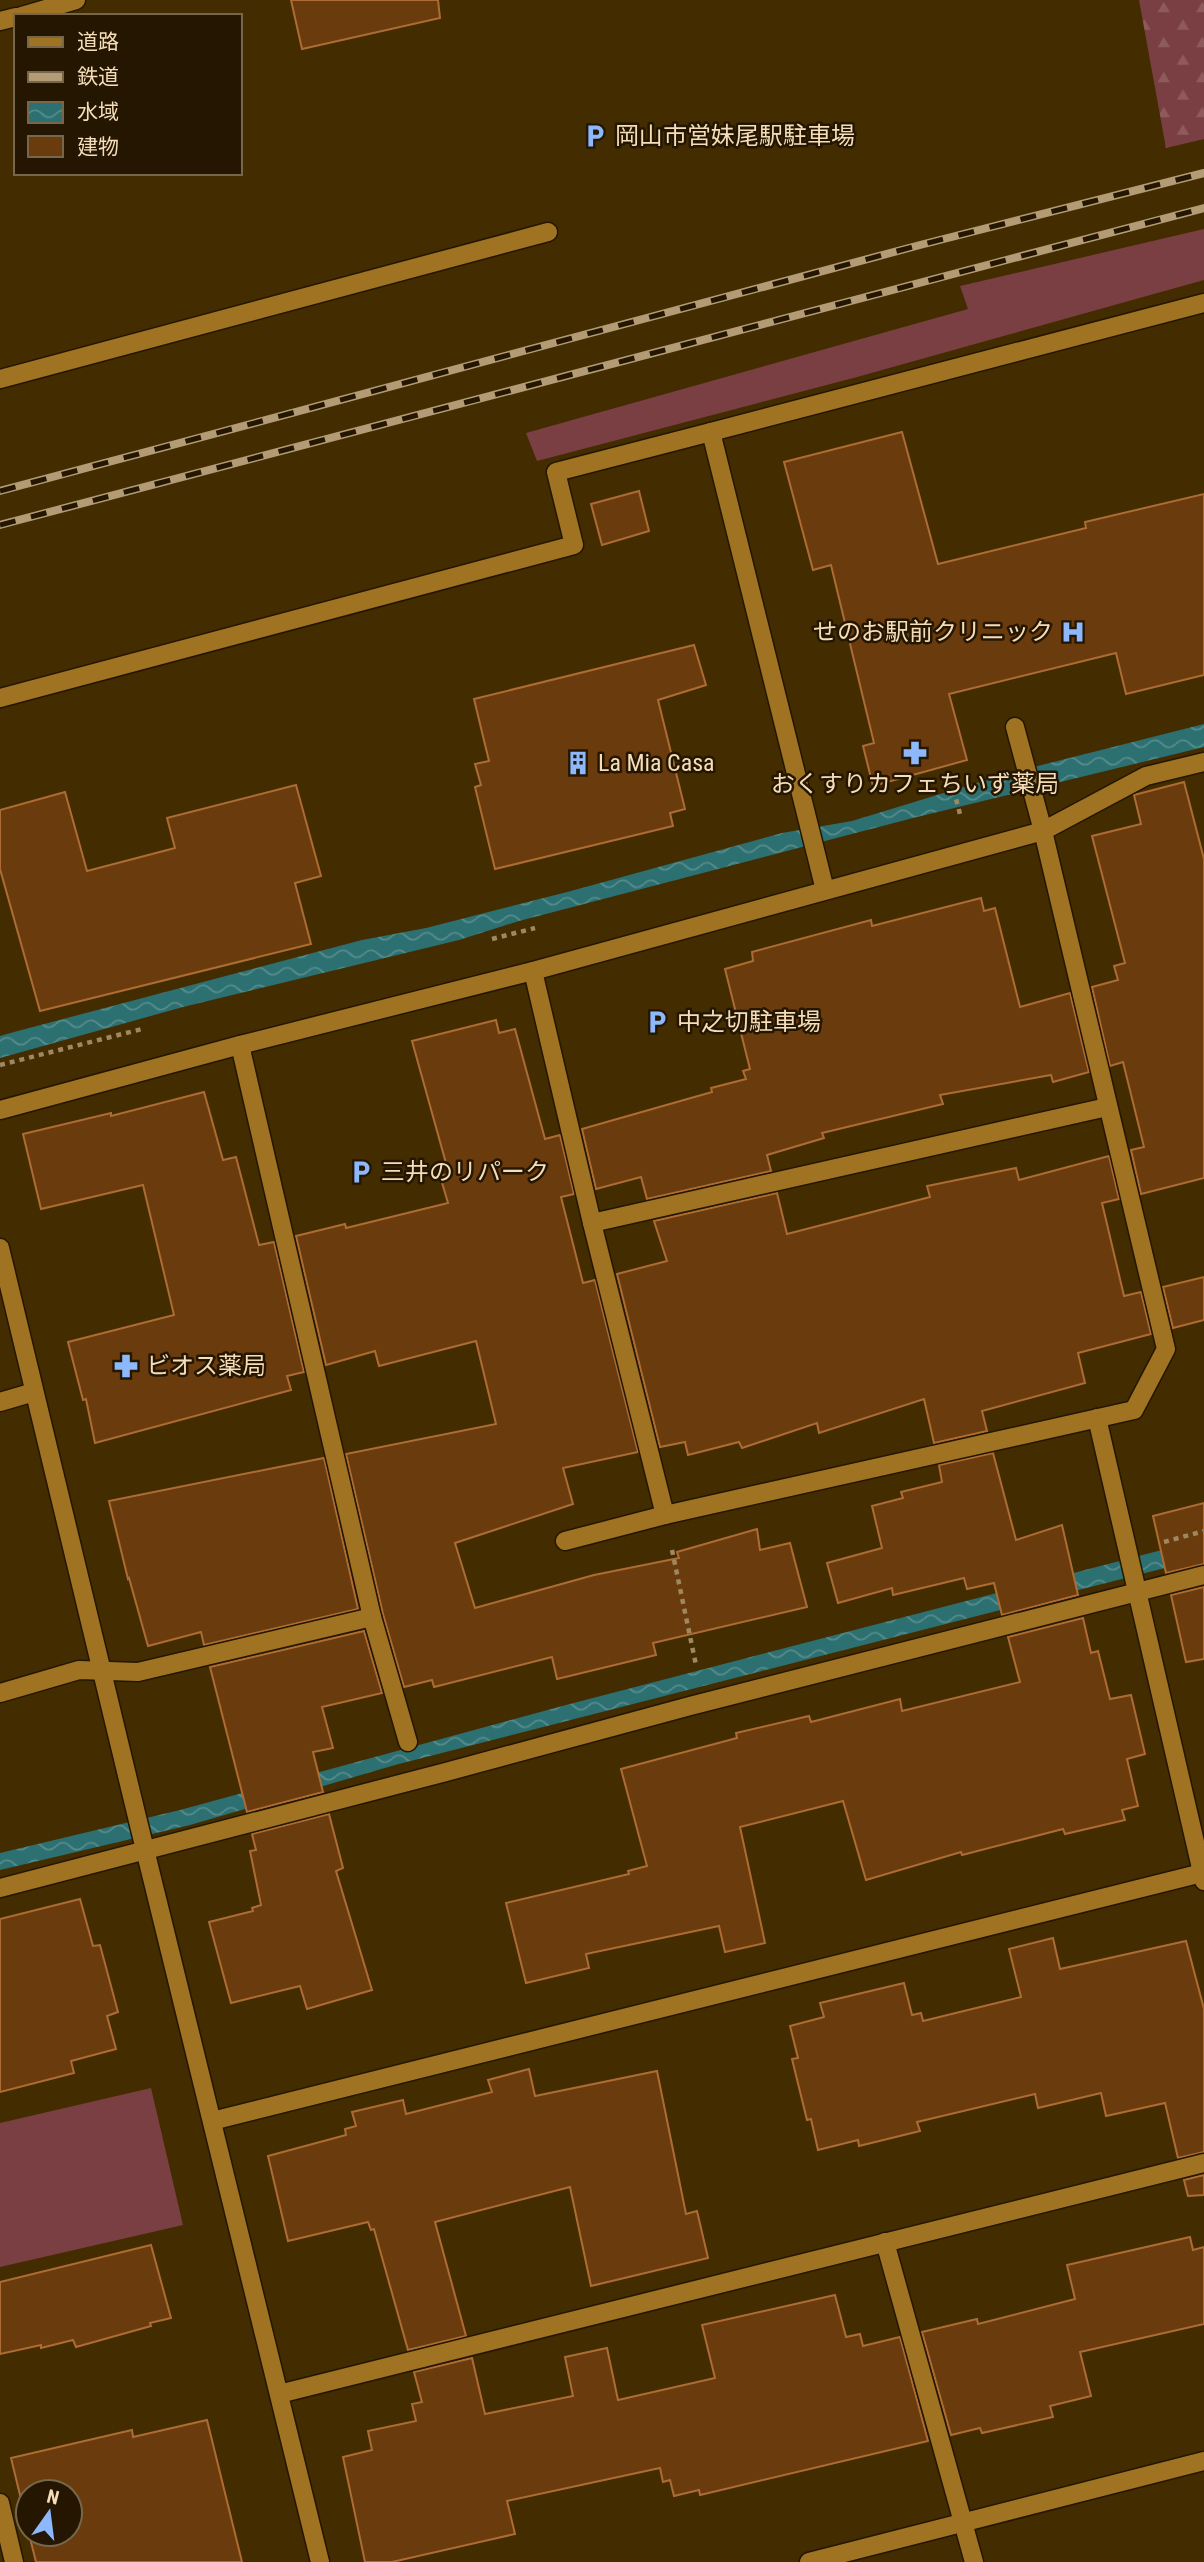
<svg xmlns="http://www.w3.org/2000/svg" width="1204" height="2562" font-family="'Roboto Condensed','Noto Sans JP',sans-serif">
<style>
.grass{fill:#7a3f42}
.forest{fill:url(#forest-firs)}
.water{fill:url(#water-waves)}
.building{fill:#6a3b0d;stroke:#ad6c34;stroke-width:2}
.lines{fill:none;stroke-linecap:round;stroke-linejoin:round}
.minor-casing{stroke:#241600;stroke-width:21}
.path{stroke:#9f8860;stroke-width:4.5;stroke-dasharray:5 5;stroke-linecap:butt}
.minor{stroke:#9f7321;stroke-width:18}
.rail-casing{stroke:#b39c75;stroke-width:8}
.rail{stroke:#241600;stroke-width:5;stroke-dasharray:16;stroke-linecap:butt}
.labels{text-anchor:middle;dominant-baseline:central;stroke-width:5;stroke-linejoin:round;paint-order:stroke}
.poi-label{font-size:24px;fill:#f5ddb9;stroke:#241600;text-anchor:start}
</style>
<defs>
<pattern id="forest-firs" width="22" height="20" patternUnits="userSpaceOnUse" patternTransform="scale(1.75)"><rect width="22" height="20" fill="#7a3f42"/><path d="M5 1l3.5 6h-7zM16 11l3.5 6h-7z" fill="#8e5a5b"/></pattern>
<pattern id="water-waves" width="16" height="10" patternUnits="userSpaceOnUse" patternTransform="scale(1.75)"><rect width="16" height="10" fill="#2c7072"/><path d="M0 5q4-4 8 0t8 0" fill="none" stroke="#568b8a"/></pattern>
</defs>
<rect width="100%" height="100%" fill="#432c00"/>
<g class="grass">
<polygon points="1204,229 1204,280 857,377 537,461 526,433 968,309 960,286"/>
<polygon points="151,2088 183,2225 0,2267 0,2123"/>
</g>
<polygon class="forest" points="1139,0 1204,0 1204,139 1166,148"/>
<g class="water">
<polygon points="1204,724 1204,747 913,818 519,921 459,940 183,1007 0,1058 0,1036 14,1032 362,940 426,928 571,891 782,833 852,821 1006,774"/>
<polygon points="1204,1539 1204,1558 395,1765 190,1825 0,1870 0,1853 180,1810 566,1705"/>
</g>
<g class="building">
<polygon points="291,0 438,0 440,18 302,49"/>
<polygon points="902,432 938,564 1086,528 1085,522 1204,494 1204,675 1126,694 1116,653 949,694 967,760 873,786 863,746 874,743 831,565 813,570 784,462"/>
<polygon points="639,491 649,531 602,545 591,504"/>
<polygon points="694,645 706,685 658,700 685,809 670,813 673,826 495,869 475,787 481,785 475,764 489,761 474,699"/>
<polygon points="1184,782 1204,859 1204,1178 1141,1194 1131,1150 1144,1147 1123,1062 1110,1066 1092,987 1118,980 1114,966 1125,963 1092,836 1141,824 1134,795"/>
<polygon points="296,785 321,876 295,883 311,944 40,1011 0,869 0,810 65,792 87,871 175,848 167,818"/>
<polygon points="981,898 984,911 995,908 1020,1007 1070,993 1089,1072 1053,1082 1051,1075 940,1095 943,1104 822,1133 824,1138 767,1155 771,1171 647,1199 641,1177 596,1189 582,1129 712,1092 711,1088 746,1079 743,1071 750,1069 725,969 753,961 752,952 871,920 872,926"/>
<polygon points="496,1020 499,1033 515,1029 545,1139 560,1135 574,1194 561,1197 583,1283 595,1280 638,1452 563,1468 573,1504 455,1543 475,1608 594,1575 679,1558 677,1552 757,1529 760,1550 790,1543 807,1607 653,1643 656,1655 557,1679 552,1657 434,1687 432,1680 404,1687 383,1614 346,1454 496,1424 476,1341 379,1366 375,1351 326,1365 296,1236 345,1224 346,1228 448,1203 440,1176 449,1174 412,1041"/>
<polygon points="204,1092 223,1160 236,1157 259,1245 274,1242 304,1372 287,1376 291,1390 95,1443 86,1399 83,1400 68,1342 174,1315 143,1185 41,1209 23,1134 111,1113 111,1116"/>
<polygon points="1109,1156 1119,1199 1102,1203 1124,1296 1141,1292 1151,1334 1078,1353 1085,1383 982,1411 987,1431 934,1443 924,1399 819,1433 817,1423 742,1448 739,1442 688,1455 685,1442 660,1447 617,1274 667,1261 654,1221 777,1193 787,1234 930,1197 927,1186 1016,1168 1019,1180"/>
<polygon points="1204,1277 1204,1320 1173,1328 1163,1287"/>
<polygon points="993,1453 1016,1540 1062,1525 1078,1595 1002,1615 994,1583 967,1589 964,1578 893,1595 892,1588 838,1603 827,1563 882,1548 872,1506 903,1498 901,1492 942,1482 939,1465"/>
<polygon points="324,1458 358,1609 204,1645 201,1632 148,1646 129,1578 128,1579 109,1501"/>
<polygon points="1204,1503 1204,1564 1166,1573 1153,1516"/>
<polygon points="1204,1587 1204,1659 1186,1662 1171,1595"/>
<polygon points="1083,1618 1091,1653 1098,1651 1110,1699 1131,1695 1145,1754 1127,1759 1138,1806 1122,1810 1125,1820 1065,1834 1063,1829 962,1855 961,1852 866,1880 843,1801 740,1827 765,1943 725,1952 719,1926 586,1954 589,1968 526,1983 506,1903 629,1874 628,1871 647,1866 621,1769 737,1738 736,1733 809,1716 811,1722 900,1699 902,1711 1020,1682 1008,1637"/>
<polygon points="364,1631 382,1693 322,1707 333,1748 313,1752 323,1792 247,1812 210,1667"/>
<polygon points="329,1814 343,1868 336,1871 372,1990 307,2009 300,1986 231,2003 209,1922 253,1911 252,1908 261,1905 250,1851 256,1850 252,1834"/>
<polygon points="80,1899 93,1946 100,1945 118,2012 107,2016 116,2049 71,2061 74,2073 0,2092 0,1919"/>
<polygon points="1053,1938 1060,1969 1186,1941 1204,2009 1204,2152 1178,2158 1165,2103 1106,2116 1101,2093 1038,2108 1035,2094 917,2122 920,2131 859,2146 858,2140 818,2150 811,2119 807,2120 792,2059 798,2058 790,2026 824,2017 820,2003 904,1983 912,2015 921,2013 923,2021 1021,1997 1009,1949"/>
<polygon points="529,2069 535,2096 657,2071 686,2214 697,2211 708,2258 591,2286 570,2187 435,2222 466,2336 408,2350 374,2229 371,2230 368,2222 288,2241 268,2156 346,2135 345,2129 356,2126 352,2112 403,2100 406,2114 492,2092 488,2080"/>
<polygon points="1204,2175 1204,2195 1188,2196 1184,2180"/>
<polygon points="1190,2237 1193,2250 1204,2247 1204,2324 1080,2352 1091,2396 1050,2406 1053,2417 982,2433 980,2428 951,2435 922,2332 977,2319 978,2324 1075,2299 1067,2265"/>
<polygon points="151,2245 171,2318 150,2323 151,2326 76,2347 73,2340 41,2348 41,2345 0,2354 0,2282"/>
<polygon points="835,2295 846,2337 860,2334 863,2346 900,2337 928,2441 700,2495 699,2490 674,2496 670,2480 663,2482 660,2468 507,2501 515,2534 392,2562 365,2562 343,2457 372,2450 368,2431 416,2421 412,2404 422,2402 414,2372 472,2358 485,2414 573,2396 565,2357 607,2348 618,2400 715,2378 702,2325"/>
<polygon points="207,2420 242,2562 36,2562 29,2534 70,2534 70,2492 28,2492 28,2528 11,2458 132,2430 133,2437"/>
</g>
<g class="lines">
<g class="minor-casing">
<g id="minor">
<polyline points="22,16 76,0"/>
<polyline points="0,21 16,17"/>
<polyline points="0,379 548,232"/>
<polyline points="0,698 574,545 556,472 711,432"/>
<polyline points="825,890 711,432 1204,303"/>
<polyline points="533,971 592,1223 665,1515"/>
<polyline points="240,1045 372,1617 408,1742"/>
<polyline points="0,1110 240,1045 533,971 1043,831 1146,776 1204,762"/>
<polyline points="592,1223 1107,1107"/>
<polyline points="0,1248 137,1817 320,2562"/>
<polyline points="0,1402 34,1392"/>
<polyline points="1097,1418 1204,1881"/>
<polyline points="565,1541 665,1515 1134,1410 1166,1349 1043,831 1015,727"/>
<polyline points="0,1693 79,1670 138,1672 372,1617"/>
<polyline points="0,1888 446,1772 690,1706 1204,1575"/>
<polyline points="212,2121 1202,1873"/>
<polyline points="885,2242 974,2562"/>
<polyline points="279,2394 1204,2163"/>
<polyline points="0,2503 14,2562"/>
<polyline points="809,2562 1204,2461"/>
</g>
</g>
<g class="path">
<polyline points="951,780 960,814"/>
<polyline points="492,939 535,928"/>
<polyline points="0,1065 142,1029"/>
<polyline points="1164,1542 1204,1531"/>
<polyline points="672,1550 696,1665"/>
</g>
<use href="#minor" class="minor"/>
<g class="rail-casing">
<g id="rail">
<polyline points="0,491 920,245 1204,173"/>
<polyline points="0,525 1204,208"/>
</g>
</g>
<use href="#rail" class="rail"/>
</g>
<defs>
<g id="parking-bare" transform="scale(1.89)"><path d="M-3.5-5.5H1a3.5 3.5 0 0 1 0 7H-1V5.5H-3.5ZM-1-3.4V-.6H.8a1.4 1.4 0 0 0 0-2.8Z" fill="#8db9fc" stroke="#241600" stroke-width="2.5" paint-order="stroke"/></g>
<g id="hospital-bare" transform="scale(1.89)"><path d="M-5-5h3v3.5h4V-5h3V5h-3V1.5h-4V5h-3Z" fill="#8db9fc" stroke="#241600" stroke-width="2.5" paint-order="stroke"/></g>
<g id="pharmacy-bare" transform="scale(1.89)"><path d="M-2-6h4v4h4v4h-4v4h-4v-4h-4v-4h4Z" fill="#8db9fc" stroke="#241600" stroke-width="2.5" paint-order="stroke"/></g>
<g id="building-bare" transform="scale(1.89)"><path d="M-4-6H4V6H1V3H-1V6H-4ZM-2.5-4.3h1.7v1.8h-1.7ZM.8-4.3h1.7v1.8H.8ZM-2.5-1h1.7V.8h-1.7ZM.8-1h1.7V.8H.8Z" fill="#8db9fc" stroke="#241600" stroke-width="2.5" paint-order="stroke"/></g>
</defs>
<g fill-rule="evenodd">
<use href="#parking-bare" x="595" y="136"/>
<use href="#hospital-bare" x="1073" y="632"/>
<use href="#pharmacy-bare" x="915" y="753"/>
<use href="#building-bare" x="578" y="763"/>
<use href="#parking-bare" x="657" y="1022"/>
<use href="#parking-bare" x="361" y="1172"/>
<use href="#pharmacy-bare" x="126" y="1366"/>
</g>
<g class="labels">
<g class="poi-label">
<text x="615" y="136">岡山市営妹尾駅駐車場</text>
<text x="1053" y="632" text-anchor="end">せのお駅前クリニック</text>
<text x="598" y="763">La Mia Casa</text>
<text x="915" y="784" text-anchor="middle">おくすりカフェちいず薬局</text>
<text x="677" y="1022">中之切駐車場</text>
<text x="381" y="1172">三井のリパーク</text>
<text x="146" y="1366">ビオス薬局</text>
</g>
</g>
<rect x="14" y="14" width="228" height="161" fill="#241600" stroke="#78664a" stroke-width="2"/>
<rect x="28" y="37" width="35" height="10" fill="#9f7321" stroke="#78664a" stroke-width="2"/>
<text x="77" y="49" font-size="21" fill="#f5ddb9">道路</text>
<rect x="28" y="72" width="35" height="10" fill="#b39c75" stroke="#78664a" stroke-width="2"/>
<text x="77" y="84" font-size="21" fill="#f5ddb9">鉄道</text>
<rect x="28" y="102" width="35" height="21" fill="url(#water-waves)" stroke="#78664a" stroke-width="2"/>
<text x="77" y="119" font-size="21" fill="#f5ddb9">水域</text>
<rect x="28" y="136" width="35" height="21" fill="#6a3b0d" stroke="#78664a" stroke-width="2"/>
<text x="77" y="154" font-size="21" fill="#f5ddb9">建物</text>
<g transform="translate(49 2513) rotate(14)"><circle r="33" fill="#241600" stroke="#78664a" stroke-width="2"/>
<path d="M0-5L12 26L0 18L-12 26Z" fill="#8db9fc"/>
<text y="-10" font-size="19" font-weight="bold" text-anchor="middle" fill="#f5ddb9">N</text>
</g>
</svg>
